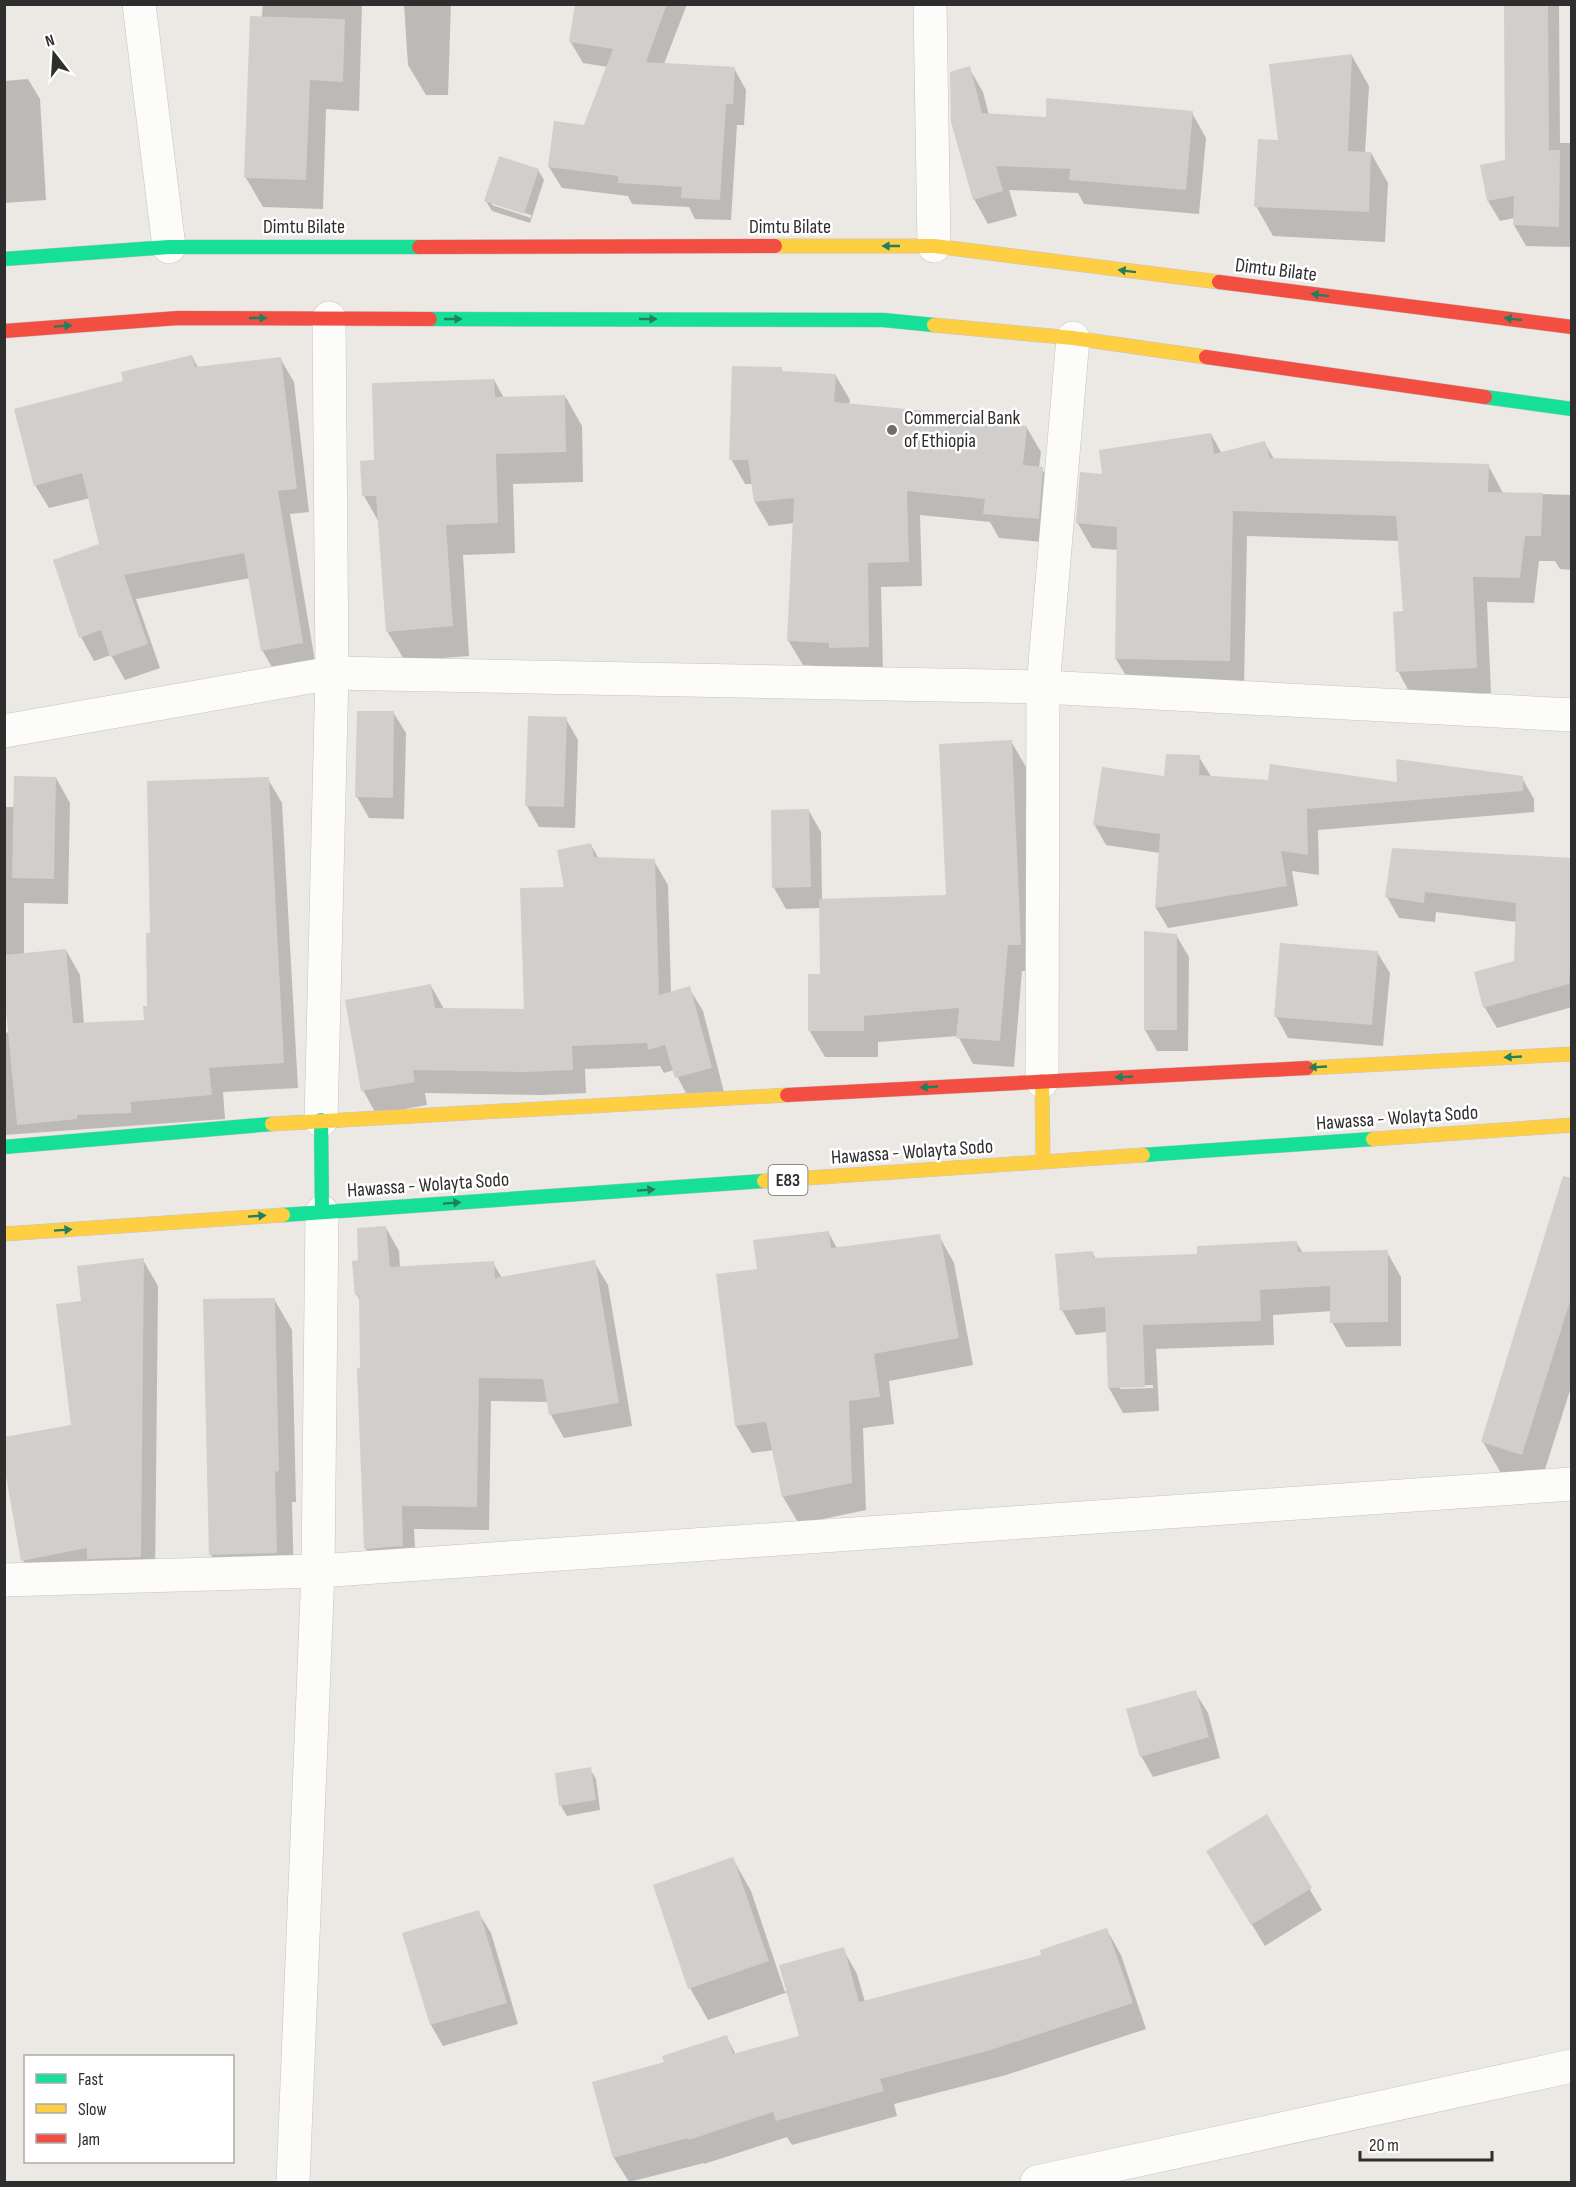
<svg xmlns="http://www.w3.org/2000/svg" width="1576" height="2187" font-family="'Sofia Sans Condensed',sans-serif">
<style>
.shadow{fill:#0003;fill-rule:evenodd}
.building{fill:#d1cecb}
.lines{fill:none;stroke-linecap:round;stroke-linejoin:round}
.street-casing{stroke:#c5c4c5;stroke-width:34}
.fast-casing{stroke:#c5c4c5;stroke-width:15}
.slow-casing{stroke:#c5c4c5;stroke-width:15}
.jam-casing{stroke:#c5c4c5;stroke-width:15}
.street{stroke:#fcfcfb;stroke-width:33}
.fast{stroke:#16e098;stroke-width:14}
.slow{stroke:#ffcf43;stroke-width:14}
.jam{stroke:#f24e42;stroke-width:14}
.oneway{fill:#237e5e}
.poi-dot{fill:#706f6e;stroke:#fff;stroke-width:2}
.labels{text-anchor:middle;dominant-baseline:central;stroke-width:5;stroke-linejoin:round;paint-order:stroke}
.shield{fill:#fff;stroke:#6d6d6d;stroke-width:1.5}
.shield-label{font-size:18px;font-weight:bold;fill:#2e2e2e}
.street-label{font-size:20px;fill:#2e2e2e;stroke:#fff}
.poi-label{font-size:20px;fill:#2e2e2e;stroke:#fff;text-anchor:start}
</style>
<rect width="100%" height="100%" fill="#ece8e4"/>
<g class="shadow">
<polygon points="263,4 362,4 359,111 326,109 323,209 263,207 246,178"/>
<polygon points="404,4 451,4 448,95 426,95 408,65"/>
<polygon points="576,4 687,4 664,64 734,68 746,90 744,125 737,125 731,220 695,219 689,207 632,204 628,196 562,188 549,167 585,127 608,67 583,63 570,41"/>
<polygon points="1506,4 1559,4 1560,143 1572,143 1572,247 1526,246 1514,225 1514,218 1500,221 1488,201 1506,161"/>
<polygon points="1352,56 1369,86 1365,153 1371,153 1388,183 1385,242 1273,236 1256,206 1280,142"/>
<polygon points="969,68 983,92 989,115 1047,118 1192,113 1206,138 1199,214 1084,204 1078,193 1009,190 1017,216 988,224 974,199"/>
<polygon points="28,79 40,99 46,200 4,203 4,81"/>
<path d="M538,170L544,180L530,223L492,211L486,201ZM492,202L531,215V218L492,205Z"/>
<polygon points="192,356 198,368 280,358 294,382 309,512 290,514 316,667 276,674 262,650 250,578 136,599 160,668 125,680 111,655 94,661 81,637 101,545 90,498 49,508 35,485 125,382"/>
<polygon points="781,368 783,373 836,376 850,400 849,405 957,416 959,420 1027,428 1041,452 1039,468 1042,469 1056,493 1052,543 999,538 990,522 920,515 922,586 881,587 883,671 803,665 788,640 794,523 769,526 755,502 753,484 745,484 731,459"/>
<polygon points="494,380 504,398 565,396 582,426 583,482 513,484 515,553 463,555 469,656 405,661 387,631 380,524 364,496 376,461"/>
<polygon points="1211,434 1222,454 1264,442 1274,459 1488,465 1503,493 1572,495 1572,570 1560,569 1555,561 1539,561 1534,603 1487,602 1491,693 1412,697 1398,671 1405,613 1399,541 1247,536 1244,686 1131,684 1116,659 1118,550 1092,548 1077,522 1104,476"/>
<polygon points="393,712 406,733 404,819 369,818 357,797"/>
<polygon points="566,719 578,740 575,828 539,827 527,806"/>
<polygon points="1011,741 1026,767 1036,971 1022,971 1014,1067 973,1064 958,1036 878,1042 878,1057 825,1057 809,1030 821,976 820,908 786,909 774,888 772,811 809,811 821,832 822,900 948,896"/>
<polygon points="1199,757 1212,778 1269,781 1398,783 1522,778 1534,799 1534,812 1318,830 1319,875 1292,871 1298,906 1168,928 1156,908 1160,853 1106,845 1094,824"/>
<polygon points="56,778 70,803 68,904 24,903 24,954 66,950 80,975 84,1024 145,1021 148,1007 151,934 268,779 282,803 298,1088 223,1092 225,1119 4,1135 4,1033 10,1032 4,976 4,807 15,807"/>
<polygon points="591,845 599,859 654,861 668,885 671,993 689,988 703,1011 724,1092 690,1101 674,1070 664,1073 660,1066 585,1069 586,1093 541,1095 425,1093 427,1105 376,1114 363,1090 431,986 444,1009 526,1010 566,888"/>
<polygon points="1572,860 1572,1007 1497,1028 1485,1008 1476,973 1515,962 1517,922 1436,912 1435,922 1399,918 1387,897"/>
<polygon points="1176,935 1189,957 1188,1051 1157,1051 1145,1030"/>
<polygon points="1377,952 1390,973 1383,1046 1288,1038 1276,1016"/>
<polygon points="386,1228 399,1251 400,1268 493,1263 502,1278 594,1262 608,1285 632,1426 564,1438 551,1415 548,1402 491,1401 489,1530 414,1529 416,1569 379,1572 366,1549 360,1301 357,1295 354,1262 359,1261"/>
<polygon points="1572,1230 1572,1384 1540,1485 1501,1473 1483,1442"/>
<polygon points="828,1232 837,1248 939,1236 954,1263 973,1365 889,1381 894,1424 863,1428 866,1510 799,1524 783,1497 774,1450 752,1453 736,1426 759,1271"/>
<path d="M1296,1242L1303,1253L1387,1252L1401,1277V1346L1346,1347L1332,1322V1311L1273,1315L1274,1345L1156,1349L1159,1411L1123,1413L1109,1388L1107,1332L1076,1335L1062,1310L1092,1252L1096,1259L1198,1255ZM1153,1385V1388L1120,1389V1386Z"/>
<polygon points="143,1260 158,1286 155,1583 38,1586 23,1560 73,1426 83,1302"/>
<polygon points="274,1299 292,1330 296,1502 292,1502 294,1584 228,1586 211,1555"/>
<polygon points="1195,1692 1208,1713 1220,1758 1153,1777 1141,1756"/>
<polygon points="590,1769 596,1779 600,1810 567,1816 561,1806"/>
<polygon points="1266,1816 1322,1910 1265,1946 1220,1872"/>
<polygon points="733,1859 751,1891 785,1992 843,1949 857,1974 865,2002 1043,1956 1107,1930 1121,1955 1146,2029 1006,2075 894,2104 897,2116 792,2145 787,2137 704,2164 704,2163 629,2182 614,2158 594,2083 665,2063 726,2036 736,2055 800,2037 788,1992 708,2020 690,1988 655,1886"/>
<polygon points="478,1912 491,1933 518,2024 443,2046 431,2025 404,1934"/>
</g>
<g class="building">
<polygon points="575,4 667,4 646,62 735,67 733,104 726,104 720,200 681,198 682,187 618,183 618,176 548,167 554,121 584,125 613,49 569,42"/>
<polygon points="1504,4 1548,4 1549,150 1560,150 1559,227 1513,225 1514,196 1487,201 1480,165 1505,160"/>
<polygon points="250,16 345,19 343,82 310,80 306,180 244,178"/>
<polygon points="1352,54 1348,151 1371,152 1369,212 1254,207 1258,139 1278,140 1269,64"/>
<polygon points="970,66 982,113 1046,117 1046,98 1193,111 1186,190 1069,180 1070,169 996,166 1003,191 973,200 951,122 950,72"/>
<polygon points="499,156 539,169 524,214 484,201"/>
<polygon points="192,355 195,367 281,357 297,489 278,491 303,643 261,651 244,553 124,575 148,644 110,657 101,630 79,638 53,560 99,544 82,473 34,486 14,409 123,381 121,372"/>
<polygon points="732,366 782,367 781,371 836,374 834,402 958,414 957,419 1027,426 1023,465 1043,467 1039,519 983,514 985,499 907,491 909,562 868,563 869,647 829,648 829,643 787,641 794,498 754,502 748,460 729,460"/>
<polygon points="494,379 495,397 565,395 566,452 496,454 498,523 446,525 453,626 386,632 376,496 362,496 360,461 374,460 372,383"/>
<polygon points="1211,433 1214,454 1265,441 1270,458 1489,464 1488,492 1543,493 1541,536 1525,536 1520,578 1473,577 1477,668 1396,672 1393,612 1403,611 1396,516 1233,511 1230,661 1115,659 1117,527 1076,523 1080,472 1102,474 1099,450"/>
<polygon points="357,711 394,711 393,798 355,797"/>
<polygon points="528,716 567,717 564,807 525,806"/>
<polygon points="1012,740 1021,945 1008,945 1000,1041 956,1038 959,1008 864,1016 864,1031 808,1031 808,974 820,974 819,899 946,895 939,744"/>
<polygon points="1166,754 1200,755 1199,775 1268,780 1270,764 1397,782 1396,759 1523,776 1523,791 1307,809 1308,855 1281,851 1287,886 1155,908 1160,834 1093,825 1102,767 1164,776"/>
<polygon points="14,776 56,777 54,879 12,878"/>
<polygon points="269,777 284,1063 209,1068 212,1095 131,1102 131,1113 77,1115 77,1119 17,1125 4,990 4,955 66,949 73,1023 144,1020 143,1006 147,1006 146,933 150,933 147,781"/>
<polygon points="809,809 811,887 772,888 771,810"/>
<polygon points="591,843 594,857 655,859 659,995 690,986 712,1068 675,1078 665,1045 648,1050 647,1043 572,1046 573,1070 527,1072 413,1070 415,1082 361,1091 345,1000 431,984 435,1008 524,1009 520,888 564,887 557,850"/>
<polygon points="1392,848 1572,858 1572,931 1569,984 1483,1008 1474,972 1514,961 1516,903 1425,892 1424,903 1385,897"/>
<polygon points="1144,931 1177,934 1177,1030 1144,1030"/>
<polygon points="1280,943 1378,951 1372,1025 1274,1017"/>
<polygon points="1563,1176 1572,1178 1572,1295 1522,1455 1481,1442"/>
<polygon points="386,1226 390,1267 494,1261 495,1278 595,1260 619,1403 549,1415 543,1379 479,1378 477,1507 402,1506 403,1546 364,1549 357,1368 360,1368 359,1295 355,1295 352,1261 358,1260 357,1228"/>
<polygon points="829,1231 831,1248 940,1234 959,1338 874,1354 880,1397 849,1401 852,1483 782,1497 766,1422 735,1426 716,1274 757,1269 753,1240"/>
<polygon points="1297,1241 1298,1252 1388,1250 1388,1322 1330,1323 1330,1286 1260,1290 1261,1321 1143,1325 1145,1387 1108,1388 1105,1307 1060,1311 1055,1254 1093,1251 1094,1258 1197,1254 1197,1246"/>
<polygon points="144,1258 141,1557 87,1559 87,1548 21,1561 4,1465 4,1437 71,1425 56,1304 81,1301 77,1266"/>
<polygon points="275,1298 279,1471 275,1472 277,1553 209,1555 203,1299"/>
<polygon points="1196,1690 1209,1737 1140,1757 1126,1709"/>
<polygon points="591,1767 596,1800 559,1806 555,1773"/>
<polygon points="1267,1814 1312,1888 1251,1925 1206,1851"/>
<polygon points="733,1857 769,1961 688,1989 653,1885"/>
<polygon points="479,1910 507,2003 430,2025 402,1933"/>
<polygon points="1107,1928 1133,2003 991,2050 880,2079 884,2091 776,2121 773,2112 689,2140 688,2138 613,2158 592,2082 664,2062 662,2056 727,2035 733,2054 799,2036 779,1965 844,1947 859,2002 1041,1955 1040,1950"/>
</g>
<g class="lines">
<g class="street-casing">
<g id="street">
<polyline points="139,4 169,247"/>
<polyline points="930,4 934,246"/>
<polyline points="4,731 332,673 1043,687 1572,715"/>
<polyline points="1042,1081 1043,687 1073,338"/>
<polyline points="321,1120 332,673 329,318"/>
<polyline points="4,1580 318,1571 1572,1484"/>
<polyline points="293,2182 318,1571 322,1212"/>
<polyline points="1037,2182 1572,2066"/>
</g>
</g>
<g class="fast-casing">
<g id="fast">
<polyline points="4,259 169,247 419,247"/>
<polyline points="430,319 883,320 934,325"/>
<polyline points="1485,397 1572,409"/>
<polyline points="321,1120 322,1212"/>
<polyline points="4,1147 272,1124"/>
<polyline points="1143,1155 1373,1139"/>
<polyline points="283,1215 764,1181"/>
</g>
</g>
<g class="slow-casing">
<g id="slow">
<polyline points="775,246 934,246 1219,282"/>
<polyline points="934,325 1073,338 1206,357"/>
<polyline points="1307,1068 1572,1054"/>
<polyline points="1042,1081 1043,1162"/>
<polyline points="272,1124 787,1095"/>
<polyline points="1373,1139 1572,1125"/>
<polyline points="764,1181 1143,1155"/>
<polyline points="4,1234 283,1215"/>
</g>
</g>
<g class="jam-casing">
<g id="jam">
<polyline points="419,247 775,246"/>
<polyline points="1219,282 1572,327"/>
<polyline points="4,331 178,318 430,319"/>
<polyline points="1206,357 1485,397"/>
<polyline points="787,1095 1307,1068"/>
</g>
</g>
<use href="#street" class="street"/>
<use href="#fast" class="fast"/>
<use href="#slow" class="slow"/>
<use href="#jam" class="jam"/>
</g>
<defs><path id="oneway-solid" d="M-6-.8H1V-3.2L6.5 0L1 3.2V.8H-6Z" transform="scale(1.5)"/></defs>
<g class="oneway">
<use href="#oneway-solid" transform="translate(891 246) rotate(180)"/>
<use href="#oneway-solid" transform="translate(1127 271) rotate(-173)"/>
<use href="#oneway-solid" transform="translate(1320 295) rotate(-173)"/>
<use href="#oneway-solid" transform="translate(258 318)"/>
<use href="#oneway-solid" transform="translate(453 319)"/>
<use href="#oneway-solid" transform="translate(648 319)"/>
<use href="#oneway-solid" transform="translate(1513 319) rotate(-173)"/>
<use href="#oneway-solid" transform="translate(63 326) rotate(-4)"/>
<use href="#oneway-solid" transform="translate(1513 1057) rotate(177)"/>
<use href="#oneway-solid" transform="translate(1318 1067) rotate(177)"/>
<use href="#oneway-solid" transform="translate(1124 1077) rotate(177)"/>
<use href="#oneway-solid" transform="translate(929 1087) rotate(177)"/>
<use href="#oneway-solid" transform="translate(646 1190) rotate(-4)"/>
<use href="#oneway-solid" transform="translate(452 1203) rotate(-4)"/>
<use href="#oneway-solid" transform="translate(257 1216) rotate(-4)"/>
<use href="#oneway-solid" transform="translate(63 1230) rotate(-4)"/>
</g>
<circle class="poi-dot" cx="892" cy="430" r="6"/>
<g class="labels">
<rect class="shield" x="768.5" y="1165" width="39" height="30" rx="4.5"/>
<g class="shield-label">
<text x="788" y="1180">E83</text>
</g>
<g class="street-label">
<text x="304" y="227">Dimtu Bilate</text>
<text x="790" y="227">Dimtu Bilate</text>
<text transform="translate(1276 270) rotate(7)">Dimtu Bilate</text>
<text transform="translate(1397 1118) rotate(-4)">Hawassa - Wolayta Sodo</text>
<text transform="translate(912 1152) rotate(-4)">Hawassa - Wolayta Sodo</text>
<text transform="translate(428 1185) rotate(-4)">Hawassa - Wolayta Sodo</text>
</g>
<g class="poi-label">
<text x="904" y="418">Commercial Bank<tspan x="904" dy="23">of Ethiopia</tspan></text>
</g>
</g>
<rect width="1576" height="2187" fill="none" stroke="#2e2e2e" stroke-width="12"/>
<rect x="24" y="2055" width="210" height="108" fill="#ffffff" stroke="#ababab" stroke-width="1.5"/>
<rect x="36" y="2074" width="30" height="9" fill="#16e098" stroke="#ababab" stroke-width="1.5"/>
<text x="78" y="2085" font-size="18" fill="#2e2e2e">Fast</text>
<rect x="36" y="2104" width="30" height="9" fill="#ffcf43" stroke="#ababab" stroke-width="1.5"/>
<text x="78" y="2115" font-size="18" fill="#2e2e2e">Slow</text>
<rect x="36" y="2134" width="30" height="9" fill="#f24e42" stroke="#ababab" stroke-width="1.5"/>
<text x="78" y="2145" font-size="18" fill="#2e2e2e">Jam</text>
<g transform="translate(54 54) rotate(343)" stroke="#ffffff" stroke-width="4.5" paint-order="stroke">
<path d="M0-4.5L10 22L0 15L-10 22Z" fill="#2e2e2e"/>
<text y="-9" font-size="16" font-weight="bold" text-anchor="middle" fill="#2e2e2e">N</text>
</g>
<path d="M1360 2151v9h132v-9" fill="none" stroke="#2e2e2e" stroke-width="3"/>
<text x="1369" y="2151" font-size="18" fill="#2e2e2e" stroke="#ffffff" stroke-width="4.5" paint-order="stroke">20 m</text>
</svg>
